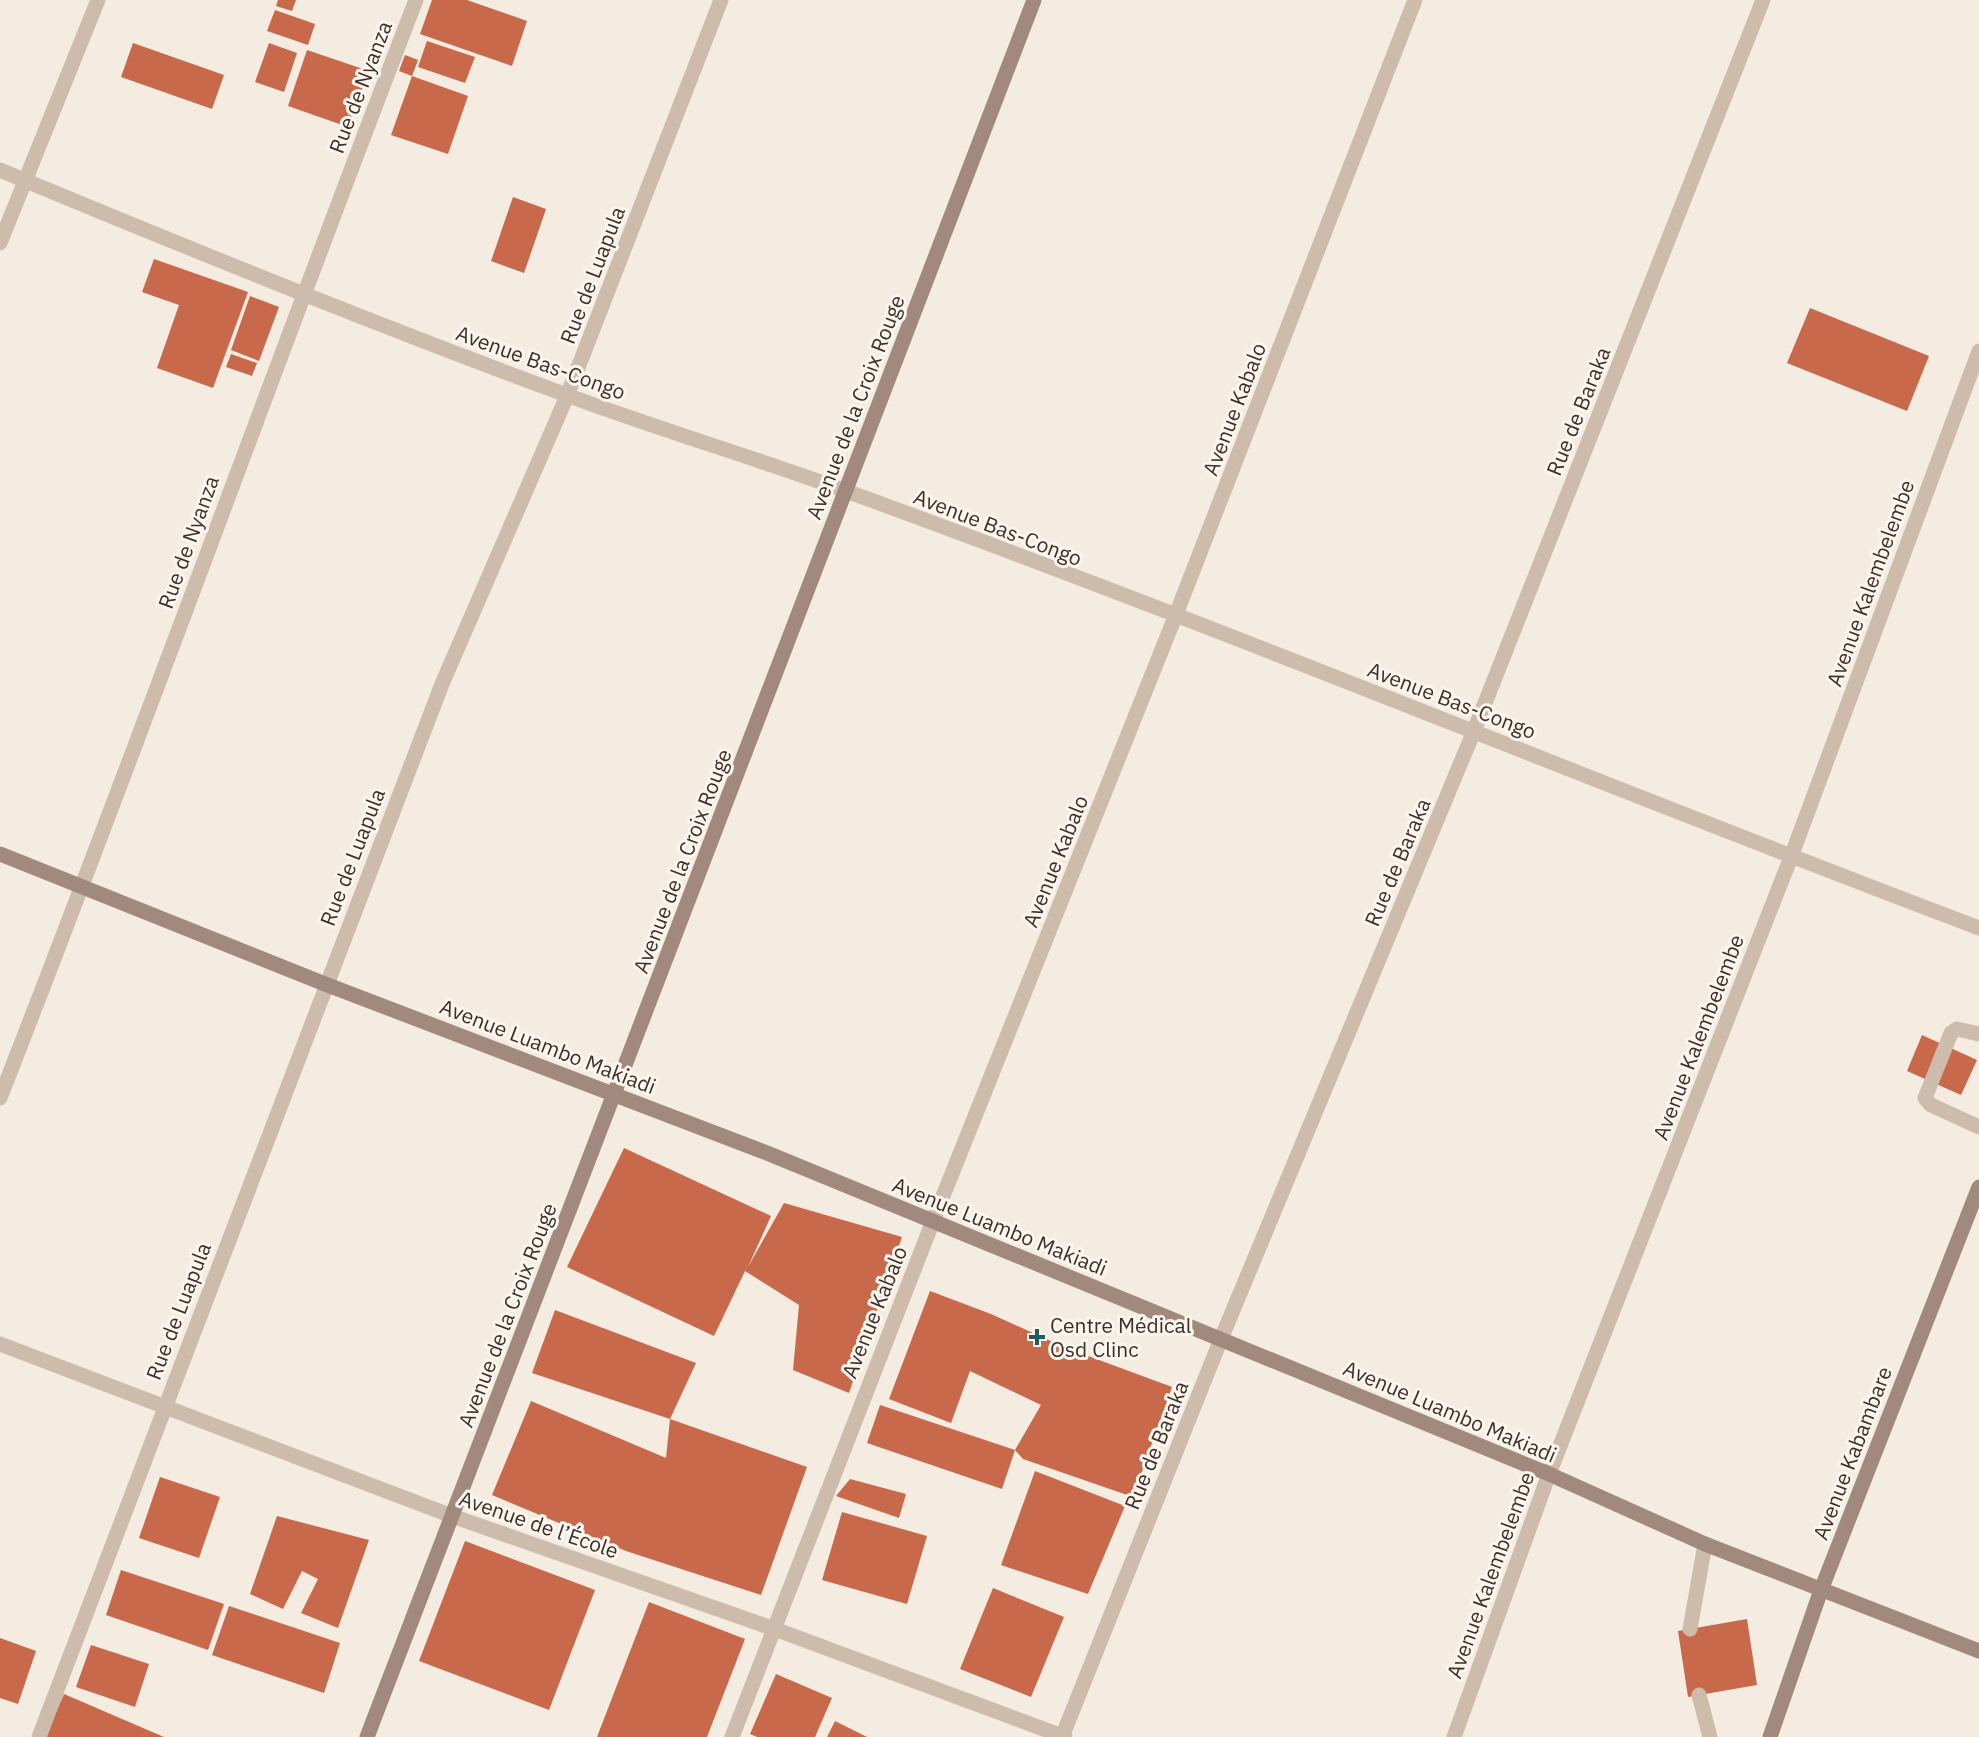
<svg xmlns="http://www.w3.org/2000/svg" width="1979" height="1737" font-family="'IBM Plex Sans',sans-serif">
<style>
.building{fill:#c8694b}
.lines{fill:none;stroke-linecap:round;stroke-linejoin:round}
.lane{stroke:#cdbbac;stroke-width:15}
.street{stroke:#cdbbac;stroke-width:15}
.secondary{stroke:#a18a7d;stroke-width:15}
.poi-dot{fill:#1f5a5e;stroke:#fbf5ee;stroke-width:2}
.labels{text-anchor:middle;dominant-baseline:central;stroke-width:6;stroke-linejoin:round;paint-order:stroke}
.street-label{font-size:21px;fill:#3b302b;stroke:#fbf5ee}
.poi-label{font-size:21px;fill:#3b302b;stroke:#fbf5ee;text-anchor:start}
</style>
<rect width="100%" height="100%" fill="#f4ebe1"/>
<g class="building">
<polygon points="278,0 296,0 292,11 276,6"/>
<polygon points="432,0 467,0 527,21 512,66 420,34"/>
<polygon points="275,10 315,24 308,45 267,31"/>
<polygon points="427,41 475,57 465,83 418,67"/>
<polygon points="133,43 224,75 212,109 121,77"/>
<polygon points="269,43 297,53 284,92 255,82"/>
<polygon points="307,50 369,71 348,127 288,106"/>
<polygon points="405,55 418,60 412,76 399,71"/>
<polygon points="412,76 468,96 448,154 391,135"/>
<polygon points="513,197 546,209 524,273 491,261"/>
<polygon points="154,259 248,292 213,388 157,368 179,305 142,292"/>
<polygon points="250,296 279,307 259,361 231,350"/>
<polygon points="1810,308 1929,356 1907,411 1787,363"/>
<polygon points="231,354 257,363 252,376 226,367"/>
<polygon points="1922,1035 1977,1060 1961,1095 1907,1071"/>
<polygon points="624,1148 771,1216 748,1267 784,1203 902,1237 849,1393 793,1370 799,1305 745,1271 714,1336 567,1267"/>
<polygon points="930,1291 991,1314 1064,1347 1172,1387 1133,1497 1023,1459 1015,1450 1041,1405 970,1371 951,1423 889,1399"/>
<polygon points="555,1310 696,1363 670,1419 532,1373"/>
<polygon points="531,1401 666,1458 670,1419 807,1467 761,1595 626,1551 492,1495"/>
<polygon points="880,1405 1015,1450 1002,1489 867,1443"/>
<polygon points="1035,1471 1125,1506 1088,1594 1001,1565"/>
<polygon points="160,1477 220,1497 199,1558 139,1538"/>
<polygon points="850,1479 906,1494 899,1518 836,1496"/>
<polygon points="842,1512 927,1536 907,1604 822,1580"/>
<polygon points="277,1516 369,1540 338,1628 301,1613 318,1579 302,1571 283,1609 250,1594"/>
<polygon points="465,1541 595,1590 549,1710 419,1661"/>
<polygon points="121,1570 224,1604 208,1650 106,1615"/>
<polygon points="993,1588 1064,1617 1031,1697 960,1669"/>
<polygon points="649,1602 745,1639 707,1737 597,1737"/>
<polygon points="229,1606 340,1643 324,1693 212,1655"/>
<polygon points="1747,1619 1757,1685 1688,1697 1678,1631"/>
<polygon points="0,1638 36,1651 18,1704 0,1698"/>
<polygon points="91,1645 149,1664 135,1707 76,1687"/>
<polygon points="776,1674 832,1698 815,1737 757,1737 750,1734"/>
<polygon points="64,1694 164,1737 45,1737"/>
<polygon points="835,1721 867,1737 827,1737"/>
</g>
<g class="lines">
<g class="lane">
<polyline points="1979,1034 1957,1029 1951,1033 1925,1098 1931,1105 1979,1127"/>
<polyline points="1690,1629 1705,1544"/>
<polyline points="1699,1695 1710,1737"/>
</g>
<g class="street">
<path d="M0,170C187,248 374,324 564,394C657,429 753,457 846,491C1226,629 1600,785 1979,928"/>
<polyline points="0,243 98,0"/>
<path d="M0,1098C143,734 275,365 416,0"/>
<polyline points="0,1344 452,1516 772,1628 1065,1737"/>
<polyline points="39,1737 442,684 567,396 721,0"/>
<polyline points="732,1737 933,1221 1175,617 1415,0"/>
<polyline points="1062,1737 1221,1339 1474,731 1763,0"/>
<polyline points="1454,1737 1549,1474 1791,857 1979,351"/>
</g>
<g class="secondary">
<polyline points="0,854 325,984 767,1153 1549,1474 1705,1544 1979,1651"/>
<polyline points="367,1737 1034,0"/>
<polyline points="1770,1737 1821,1590 1979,1187"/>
</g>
</g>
<path class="poi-dot" d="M1034 1328h6v6h6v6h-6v6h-6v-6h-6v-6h6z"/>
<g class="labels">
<g class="street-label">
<text transform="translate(360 87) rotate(-69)">Rue de Nyanza</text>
<text transform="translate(592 275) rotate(-69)">Rue de Luapula</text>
<text transform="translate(541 362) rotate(20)">Avenue Bas-Congo</text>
<text transform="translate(855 407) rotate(-69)">Avenue de la Croix Rouge</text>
<text transform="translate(1234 409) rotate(-69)">Avenue Kabalo</text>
<text transform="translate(1578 411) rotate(-68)">Rue de Baraka</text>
<text transform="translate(998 527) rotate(21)">Avenue Bas-Congo</text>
<text transform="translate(188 542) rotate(-70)">Rue de Nyanza</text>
<text transform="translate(1870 583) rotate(-70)">Avenue Kalembelembe</text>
<text transform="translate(1452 700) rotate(21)">Avenue Bas-Congo</text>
<text transform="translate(352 857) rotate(-69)">Rue de Luapula</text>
<text transform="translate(682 861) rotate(-69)">Avenue de la Croix Rouge</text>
<text transform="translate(1055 861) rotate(-68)">Avenue Kabalo</text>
<text transform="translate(1397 862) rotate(-67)">Rue de Baraka</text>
<text transform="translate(1698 1037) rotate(-69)">Avenue Kalembelembe</text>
<text transform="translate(548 1046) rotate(21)">Avenue Luambo Makiadi</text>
<text transform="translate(1000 1226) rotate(22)">Avenue Luambo Makiadi</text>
<text transform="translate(178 1311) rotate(-69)">Rue de Luapula</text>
<text transform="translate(874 1312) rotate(-68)">Avenue Kabalo</text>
<text transform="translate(507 1315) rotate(-69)">Avenue de la Croix Rouge</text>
<text transform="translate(1450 1411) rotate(23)">Avenue Luambo Makiadi</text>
<text transform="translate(1156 1445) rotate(-68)">Rue de Baraka</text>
<text transform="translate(1852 1453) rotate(-69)">Avenue Kabambare</text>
<text transform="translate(539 1524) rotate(19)">Avenue de l’École</text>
<text transform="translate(1490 1575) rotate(-70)">Avenue Kalembelembe</text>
</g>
<g class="poi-label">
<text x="1050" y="1325">Centre Médical<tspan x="1050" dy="24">Osd Clinc</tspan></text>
</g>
</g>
</svg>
